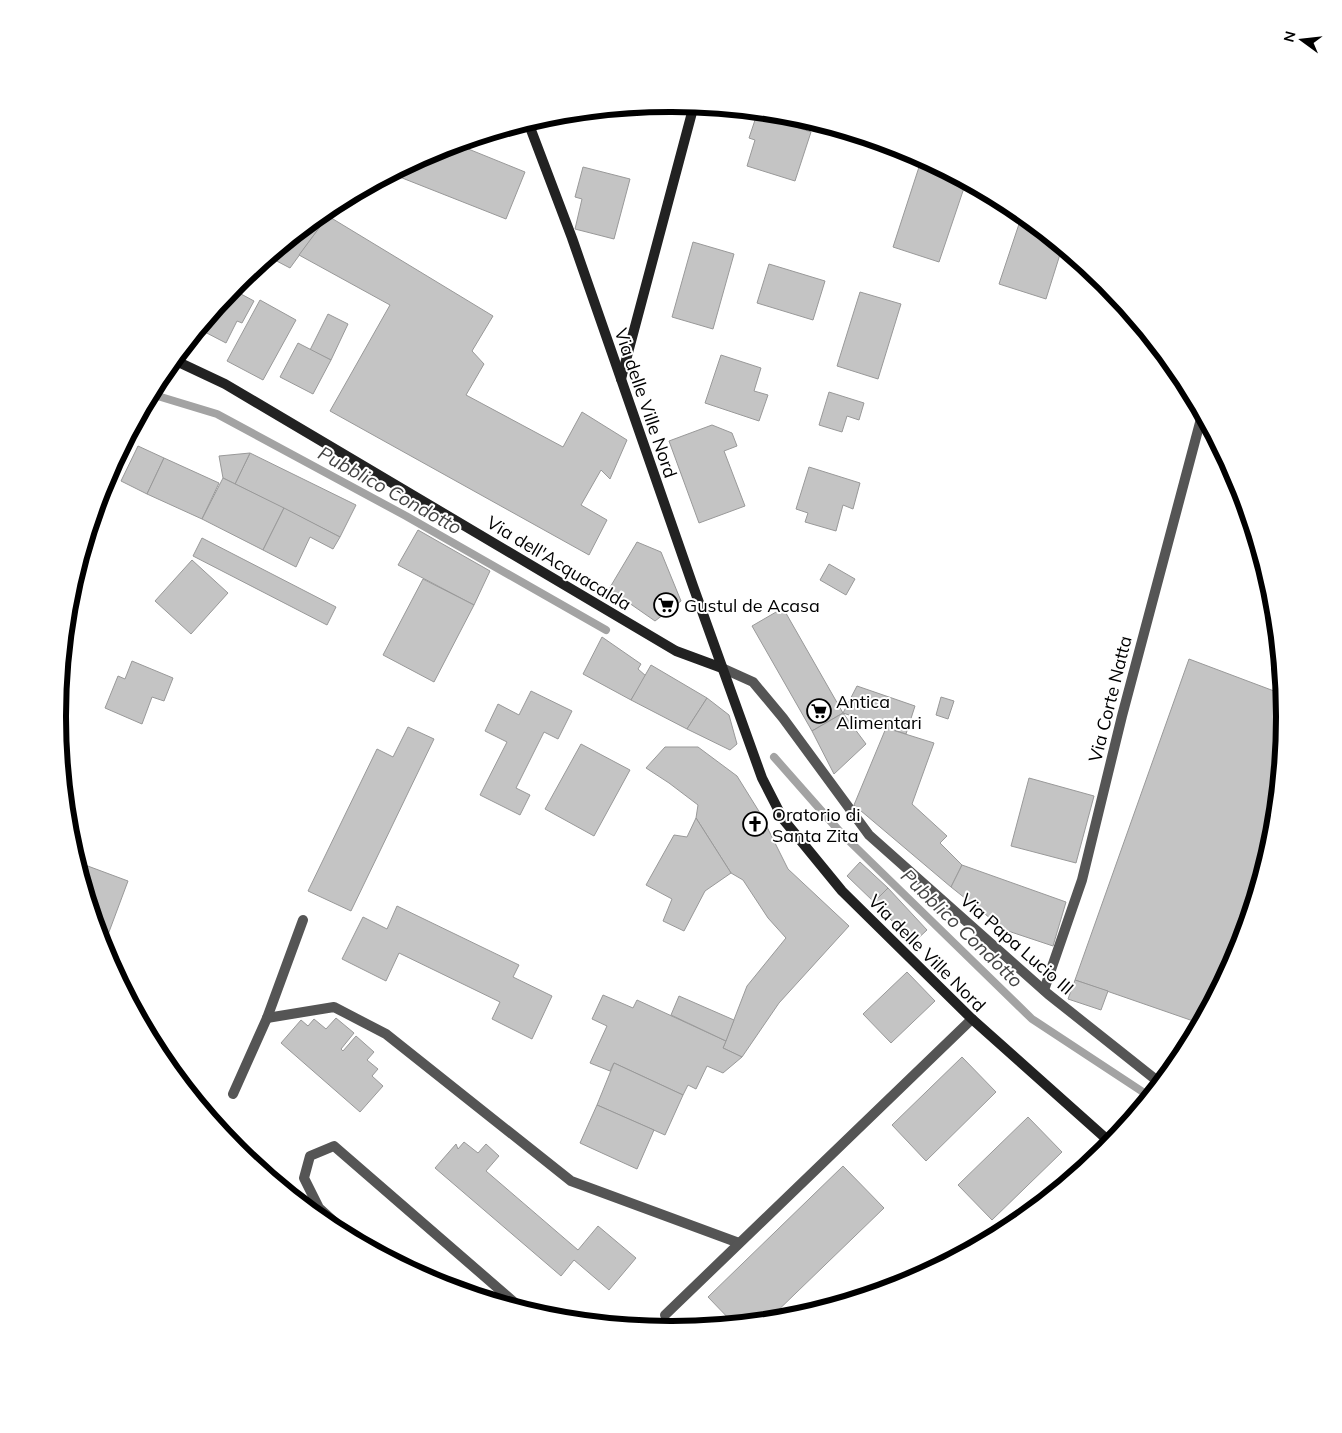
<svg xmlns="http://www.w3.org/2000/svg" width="1342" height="1433" font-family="Mulish,sans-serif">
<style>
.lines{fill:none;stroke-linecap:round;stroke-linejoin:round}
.stream{stroke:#a3a3a3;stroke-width:8}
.building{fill:#c4c4c4;stroke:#999}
.lane{stroke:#555;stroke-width:10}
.street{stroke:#555;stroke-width:10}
.secondary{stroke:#222;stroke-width:10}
.labels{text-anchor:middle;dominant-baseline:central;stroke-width:4;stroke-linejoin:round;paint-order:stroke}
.street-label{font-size:18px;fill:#000;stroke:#fff}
.poi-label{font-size:18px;fill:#000;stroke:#fff;text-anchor:start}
.water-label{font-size:19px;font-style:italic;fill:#444;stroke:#fff}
.rim{fill:none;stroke:#000;stroke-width:6}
</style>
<rect width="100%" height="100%" fill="#fff"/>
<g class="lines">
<g class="stream">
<polyline points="151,394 217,414 406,516 606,630"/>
<polyline points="774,757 841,833 1032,1019 1149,1096"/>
</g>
</g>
<g class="building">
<polygon points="757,114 811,132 795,181 747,166 755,140 749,138"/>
<polygon points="456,144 525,172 506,219 392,174 436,150"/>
<polygon points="583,167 630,179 614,239 575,229 582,199 575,197"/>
<polygon points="919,167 966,182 939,262 893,247"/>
<polygon points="333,205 328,216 290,268 269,257"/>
<polygon points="1022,215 1062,248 1046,299 999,284"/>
<polygon points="328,216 493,316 472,351 484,364 466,395 563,447 582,412 627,440 610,479 601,470 581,505 607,520 589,555 330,411 390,305 299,255"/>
<polygon points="693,242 734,254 713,329 672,317"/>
<polygon points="769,264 825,281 813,320 757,303"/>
<polygon points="253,269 241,294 254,301 242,323 237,321 226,343 199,329 237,282"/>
<polygon points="860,292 901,304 878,379 837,366"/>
<polygon points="260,300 296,320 263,380 227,361"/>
<polygon points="328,314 348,324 331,360 310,350"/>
<polygon points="298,343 331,360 313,394 280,377"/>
<polygon points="721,355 761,368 754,391 768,395 759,421 705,403"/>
<polygon points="829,392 864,403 859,420 847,416 842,432 819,425"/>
<polygon points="712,425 732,433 737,446 724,451 745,506 699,523 669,441"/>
<polygon points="138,446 164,458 147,494 121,481"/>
<polygon points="250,453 356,505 340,537 235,484"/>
<polygon points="250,453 235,484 223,478 219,456"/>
<polygon points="164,458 219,483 202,519 147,494"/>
<polygon points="809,467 860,483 853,509 843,505 836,531 805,522 808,513 796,509"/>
<polygon points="223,478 284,508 263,550 202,519"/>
<polygon points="284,508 340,537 333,549 310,537 296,567 263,550"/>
<polygon points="418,530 490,571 474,605 398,565"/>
<polygon points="202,538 336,607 327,625 193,556"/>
<polygon points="637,542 661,552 681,601 655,621 609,589"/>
<polygon points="192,560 228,593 191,634 155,601"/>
<polygon points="829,564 855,579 846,595 820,580"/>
<polygon points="423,579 474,605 434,682 383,655"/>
<polygon points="783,608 843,713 812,731 752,626"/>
<polygon points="602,637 641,664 638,669 646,676 631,700 583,674"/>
<polygon points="1189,659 1282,694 1284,717 1273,836 1238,952 1199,1023 1075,980"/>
<polygon points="132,661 173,678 164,701 152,697 142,724 105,708 118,676 125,679"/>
<polygon points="651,665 707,698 687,729 631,700"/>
<polygon points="857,686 915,706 906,734 843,713"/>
<polygon points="531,691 572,711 558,739 544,732 516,788 530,795 520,815 480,795 507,742 485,731 498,704 519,715"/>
<polygon points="941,697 954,701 948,719 936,715"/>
<polygon points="707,698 729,715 737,744 730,750 687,729"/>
<polygon points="843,713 866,744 834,774 812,731"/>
<polygon points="408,727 434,739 351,911 308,891 377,749 393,757"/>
<polygon points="886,728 934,743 912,804 947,836 940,843 962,865 951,887 854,805"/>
<polygon points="581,744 630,770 594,836 545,809"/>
<polygon points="665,747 698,747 737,776 760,813 788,869 849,926 779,1003 742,1057 723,1048 747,986 786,938 768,918 743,880 731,873 696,818 698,805 669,783 646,768"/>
<polygon points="1029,778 1094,796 1076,863 1011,846"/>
<polygon points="696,818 731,873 705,891 684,931 663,921 672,899 646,885 674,835 687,837"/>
<polygon points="77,862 128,881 103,948"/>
<polygon points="860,862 888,888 874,902 847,876"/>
<polygon points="962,865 1066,902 1053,946 1005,930 951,887"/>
<polygon points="888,888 927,930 913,943 874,902"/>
<polygon points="397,906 519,965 513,977 552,996 532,1039 492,1019 500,1002 399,953 386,981 342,959 363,917 387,929"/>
<polygon points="907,972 935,1001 891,1043 863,1014"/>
<polygon points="1075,980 1108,991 1101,1010 1068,999"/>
<polygon points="603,995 633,1008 637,1000 726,1041 723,1048 742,1057 723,1073 707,1066 696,1089 688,1085 683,1095 614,1063 610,1071 590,1063 607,1026 592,1019"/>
<polygon points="679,996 734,1020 726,1041 671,1015"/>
<polygon points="336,1018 354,1033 341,1049 343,1051 356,1036 374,1052 367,1060 378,1069 372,1076 383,1086 360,1112 281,1043 301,1020 308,1026 314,1019 326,1029"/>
<polygon points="962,1057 996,1092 926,1161 892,1125"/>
<polygon points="614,1063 683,1095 665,1135 597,1105"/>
<polygon points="597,1105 654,1130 637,1169 580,1143"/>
<polygon points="1028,1117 1062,1152 992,1220 958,1185"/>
<polygon points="464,1142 478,1153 486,1144 499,1156 486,1171 578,1250 598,1226 636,1258 609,1290 574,1260 561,1276 435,1168 456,1144 458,1149"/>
<polygon points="843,1166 884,1208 767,1321 734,1324 708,1297"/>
</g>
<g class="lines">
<polyline class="lane" points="353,1239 319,1208 304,1178 310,1156 334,1146 522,1309"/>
<g class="street">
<polyline points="722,668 753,682 783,718 869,835 1048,994 1160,1083"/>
<polyline points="1044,990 1082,880 1122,716 1202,415"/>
<polyline points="267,1018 334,1007 386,1034 571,1181 739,1243"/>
<polyline points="233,1094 267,1018 303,920"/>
<polyline points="665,1315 972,1019"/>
</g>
<g class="secondary">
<polyline points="528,122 572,238 693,586 762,778 783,819 842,891 972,1019 1111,1143"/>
<polyline points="174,360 225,384 676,651 722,668"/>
<polyline points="621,379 694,105"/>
</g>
</g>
<defs>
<g id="supermarket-ring" transform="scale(1.25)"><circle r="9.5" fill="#fff" stroke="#000" stroke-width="1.5"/><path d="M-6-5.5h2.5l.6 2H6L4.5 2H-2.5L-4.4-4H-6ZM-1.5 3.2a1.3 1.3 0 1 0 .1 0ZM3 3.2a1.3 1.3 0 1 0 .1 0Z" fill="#000"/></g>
<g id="church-ring" transform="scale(1.25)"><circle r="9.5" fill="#fff" stroke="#000" stroke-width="1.5"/><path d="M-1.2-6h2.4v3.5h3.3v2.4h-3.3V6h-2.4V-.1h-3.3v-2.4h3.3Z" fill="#000"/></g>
</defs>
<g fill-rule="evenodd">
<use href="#supermarket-ring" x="666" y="605"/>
<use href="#supermarket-ring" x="819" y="711"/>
<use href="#church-ring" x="755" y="824"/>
</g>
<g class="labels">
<g class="street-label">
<text transform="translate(646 403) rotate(71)">Via delle Ville Nord</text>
<text transform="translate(559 563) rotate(31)">Via dell'Acquacalda</text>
<text transform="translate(1110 699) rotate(-76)">Via Corte Natta</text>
<text transform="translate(1017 944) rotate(41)">Via Papa Lucio III</text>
<text transform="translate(927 953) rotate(45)">Via delle Ville Nord</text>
</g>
<g class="poi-label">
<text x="684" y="605">Gustul de Acasa</text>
<text x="836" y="701">Antica<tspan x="836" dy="21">Alimentari</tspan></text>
<text x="772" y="814">Oratorio di<tspan x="772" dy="21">Santa Zita</tspan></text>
</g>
<g class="water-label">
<text transform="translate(390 490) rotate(29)">Pubblico Condotto</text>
<text transform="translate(962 928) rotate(44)">Pubblico Condotto</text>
</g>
</g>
<path d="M0 0H1342V1433H0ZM670 112H672A604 604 0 0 1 1276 716V717A604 604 0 0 1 672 1321H670A604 604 0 0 1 66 717V716A604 604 0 0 1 670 112Z" fill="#fff" fill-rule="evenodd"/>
<path class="rim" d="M670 112H672A604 604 0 0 1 1276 716V717A604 604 0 0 1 672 1321H670A604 604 0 0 1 66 717V716A604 604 0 0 1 670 112Z"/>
<g transform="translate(1302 40) rotate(285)" stroke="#ffffff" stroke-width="4" paint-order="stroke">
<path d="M0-4L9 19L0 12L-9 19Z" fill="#000000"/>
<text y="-8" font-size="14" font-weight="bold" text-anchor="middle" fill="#000000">N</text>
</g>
</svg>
